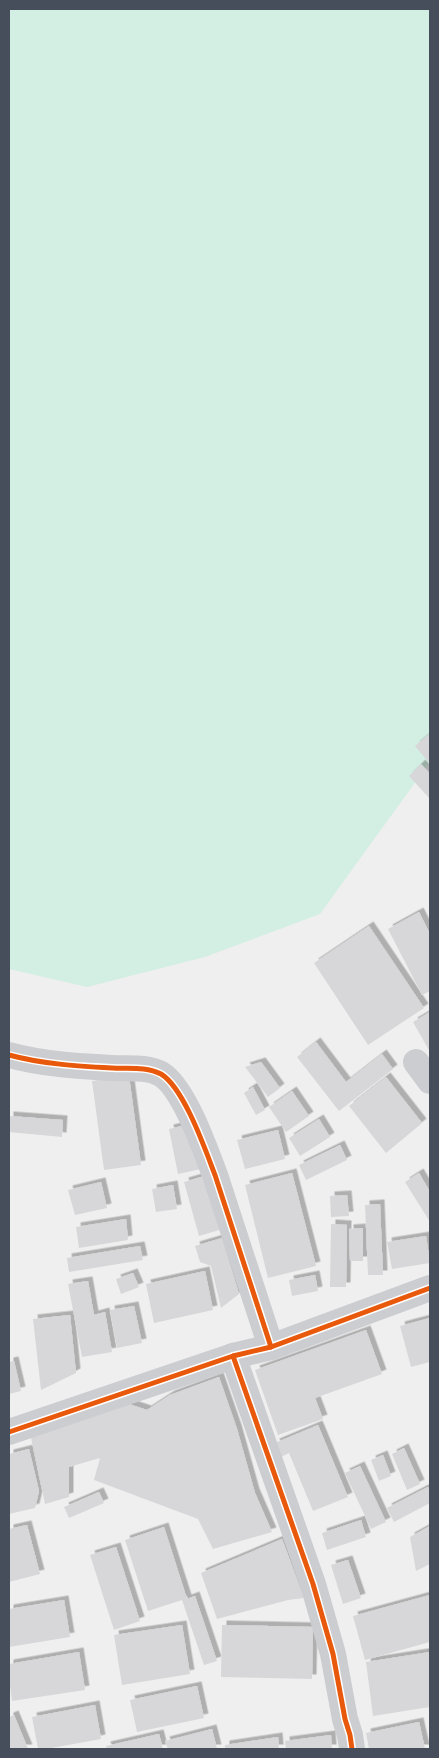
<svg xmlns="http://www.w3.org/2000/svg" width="439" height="1758" font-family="Poppins,sans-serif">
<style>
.green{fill:#d3eee2}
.building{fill:#d7d7d9;filter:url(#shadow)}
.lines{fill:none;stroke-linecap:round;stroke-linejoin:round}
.minor{stroke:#cbcdd0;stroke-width:26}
.cycleway-casing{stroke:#fff;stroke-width:8}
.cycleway{stroke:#e8590c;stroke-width:5}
</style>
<defs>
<filter id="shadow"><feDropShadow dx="4.5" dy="-4.5" stdDeviation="0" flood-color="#0004"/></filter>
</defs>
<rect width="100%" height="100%" fill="#f0efef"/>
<polygon class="green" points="9,9 430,9 430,762 320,914 205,957 87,987 9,969"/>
<g class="building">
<polygon points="430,733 430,764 415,746"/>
<polygon points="421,764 430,774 430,799 409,776"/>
<polygon points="419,912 430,934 430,991 422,995 388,929"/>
<polygon points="369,926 424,1008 368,1045 314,963"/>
<polygon points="430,1012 430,1052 413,1022"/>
<polygon points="316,1042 346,1082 382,1054 393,1069 339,1111 297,1057"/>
<polygon points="261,1062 280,1088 268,1097 245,1067"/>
<polygon points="129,1076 141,1165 104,1170 92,1081"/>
<polygon points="386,1077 422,1123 386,1153 349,1106"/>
<polygon points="253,1087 265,1110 256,1115 244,1093"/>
<polygon points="292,1091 309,1116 286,1132 269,1107"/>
<polygon points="9,1116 63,1120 62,1137 9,1132"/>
<polygon points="319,1119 330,1137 300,1156 289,1138"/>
<polygon points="190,1124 201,1169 178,1174 169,1129"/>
<polygon points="278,1130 285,1159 245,1169 237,1140"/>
<polygon points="340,1145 347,1160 306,1180 299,1165"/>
<polygon points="292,1173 316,1266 268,1278 245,1185"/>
<polygon points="419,1173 430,1192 430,1222 405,1182"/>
<polygon points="208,1175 223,1229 199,1236 184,1182"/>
<polygon points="101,1182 107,1208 75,1215 68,1190"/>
<polygon points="173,1185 177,1209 156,1212 152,1189"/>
<polygon points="347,1195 349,1216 331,1217 330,1196"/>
<polygon points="380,1204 383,1275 368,1275 365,1205"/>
<polygon points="126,1219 128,1240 79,1248 76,1227"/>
<polygon points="331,1224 347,1225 346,1287 330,1287"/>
<polygon points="363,1228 363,1261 350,1261 349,1229"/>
<polygon points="426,1236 430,1263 392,1269 387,1242"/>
<polygon points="222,1238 239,1294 221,1308 211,1266 200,1262 195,1246"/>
<polygon points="140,1246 143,1260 69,1272 67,1258"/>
<polygon points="205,1271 213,1310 154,1323 146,1284"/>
<polygon points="133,1273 139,1287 121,1294 116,1279"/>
<polygon points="315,1275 318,1291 292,1296 289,1280"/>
<polygon points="88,1281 94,1315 105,1312 112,1352 82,1357 68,1284"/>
<polygon points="134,1306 142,1343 117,1348 110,1310"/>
<polygon points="70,1315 76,1373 41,1390 33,1319"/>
<polygon points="430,1318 430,1362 411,1367 400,1326"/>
<polygon points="366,1330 382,1374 315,1398 323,1419 278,1435 255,1370"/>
<polygon points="14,1361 21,1391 9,1394 9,1362"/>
<polygon points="219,1377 237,1429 255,1493 272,1532 213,1549 198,1519 94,1480 100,1458 69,1467 69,1497 45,1504 30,1433 126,1403 147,1410 170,1395"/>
<polygon points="318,1425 348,1497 313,1511 289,1453 281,1457 275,1443"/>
<polygon points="404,1448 420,1484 407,1490 392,1454"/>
<polygon points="29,1449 39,1491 35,1508 9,1514 9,1454"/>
<polygon points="383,1455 391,1476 379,1481 371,1460"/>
<polygon points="360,1466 386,1522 371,1529 345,1473"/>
<polygon points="428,1487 430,1492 430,1503 394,1522 387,1508"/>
<polygon points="99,1492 104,1503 69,1518 64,1507"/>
<polygon points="361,1520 366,1537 327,1550 322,1533"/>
<polygon points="27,1525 40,1574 9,1582 9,1529"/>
<polygon points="430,1526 430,1564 416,1571 410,1537"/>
<polygon points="164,1527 187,1599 195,1596 217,1661 204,1665 182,1600 148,1611 125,1540"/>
<polygon points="282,1539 304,1598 288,1600 217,1619 201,1573"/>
<polygon points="116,1547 140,1621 114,1630 90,1555"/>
<polygon points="348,1560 361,1598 343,1604 331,1565"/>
<polygon points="430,1595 430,1642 365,1660 353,1616"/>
<polygon points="64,1600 70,1637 9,1647 9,1609"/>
<polygon points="182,1625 190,1674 122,1685 114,1635"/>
<polygon points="222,1625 313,1627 312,1679 221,1677"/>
<polygon points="79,1652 85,1690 12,1701 9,1678 9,1664"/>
<polygon points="430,1652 430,1707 373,1716 366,1662"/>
<polygon points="197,1686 204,1718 137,1732 130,1700"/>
<polygon points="95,1705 101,1739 46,1749 38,1749 32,1717"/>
<polygon points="14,1715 28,1749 9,1749 9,1717"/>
<polygon points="419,1722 425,1749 369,1749 366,1733"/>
<polygon points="212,1729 217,1749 168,1749 165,1741"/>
<polygon points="159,1734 163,1749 107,1749 106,1746"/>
<polygon points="331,1735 332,1749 286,1749 285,1741"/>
<polygon points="278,1737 279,1749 225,1749 225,1745"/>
</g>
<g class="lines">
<g class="minor">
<path d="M9,1055C42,1064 77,1066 112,1068C128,1069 146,1066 161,1074C184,1088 205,1149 215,1175L271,1347"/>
<polyline points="416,1062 430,1081"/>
<polyline points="233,1356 313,1584 333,1654 345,1719 350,1735 352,1749"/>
<polyline points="9,1432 233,1356 271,1347 430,1288"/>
</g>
<g class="cycleway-casing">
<g id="cycleway">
<path d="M9,1055C42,1064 77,1066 112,1068C128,1069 146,1066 161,1074C184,1088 205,1149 215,1175L271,1347"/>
<polyline points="233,1356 313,1584 333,1654 345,1719 350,1735 352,1749"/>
<polyline points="9,1432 233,1356 271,1347 430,1288"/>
</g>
</g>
<use href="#cycleway" class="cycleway"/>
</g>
<rect width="439" height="1758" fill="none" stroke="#464e5b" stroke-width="20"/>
</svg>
